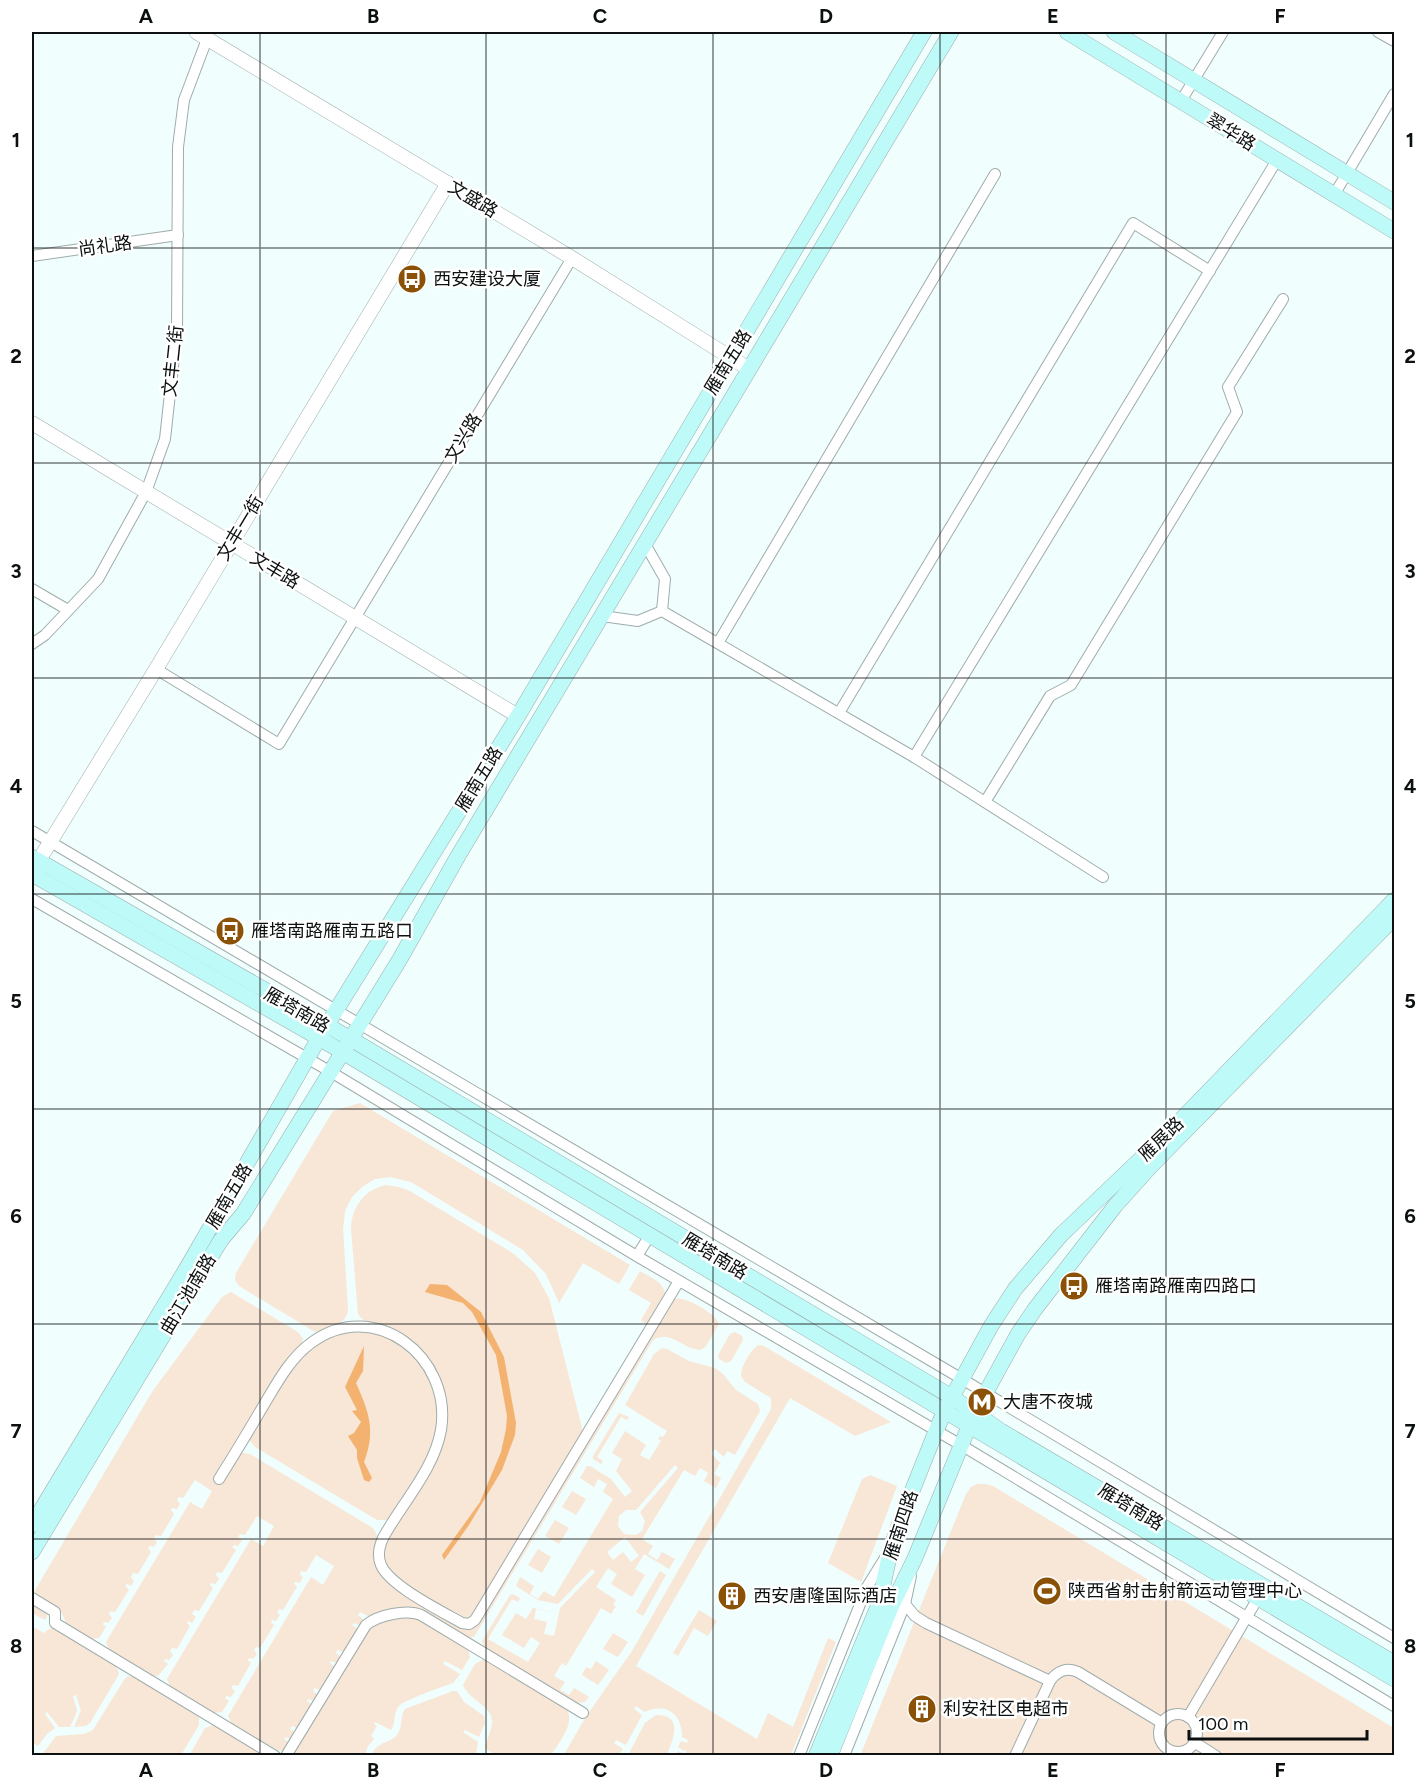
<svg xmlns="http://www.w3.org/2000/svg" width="1426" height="1787" font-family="Figtree,'Noto Sans SC',sans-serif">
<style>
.green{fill:#f8e6d6;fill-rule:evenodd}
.water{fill:#f4b271}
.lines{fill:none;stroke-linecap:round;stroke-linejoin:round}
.minor-casing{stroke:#9facab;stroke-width:12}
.tertiary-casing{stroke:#9facab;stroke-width:15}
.secondary-casing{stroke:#9facab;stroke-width:16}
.minor{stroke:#fff;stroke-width:10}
.tertiary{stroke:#fff;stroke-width:14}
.secondary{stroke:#befaf8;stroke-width:15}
.grid{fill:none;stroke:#0c1010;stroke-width:1.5;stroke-opacity:0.55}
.labels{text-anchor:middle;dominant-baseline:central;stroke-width:5;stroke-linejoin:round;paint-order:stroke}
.street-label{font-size:18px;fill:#0c1010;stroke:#fff}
.poi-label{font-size:18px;fill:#0c1010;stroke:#fff;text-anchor:start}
.neatline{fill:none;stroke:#0c1010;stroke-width:2}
.grid-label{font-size:20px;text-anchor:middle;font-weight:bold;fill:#0c1010}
</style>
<rect width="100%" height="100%" fill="#f0fefd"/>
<g class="green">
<path d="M360,1103L630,1265L619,1284L583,1263L559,1303L546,1274L523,1250L411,1182L390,1177L375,1179L362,1187L352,1197L345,1211L343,1229L348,1310C346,1324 329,1331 315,1332L239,1286L235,1280L236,1273L333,1111Z"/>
<path d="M386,1185L399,1187L410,1191L514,1254L535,1273L549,1298L582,1428V1432L472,1618L464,1619L401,1581L385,1564L383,1548L446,1425C450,1385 429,1346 391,1329C380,1324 366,1326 358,1314L351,1228C352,1207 365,1189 386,1185Z"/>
<path d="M640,1271C650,1277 664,1282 665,1294L648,1325L641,1320L651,1303L629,1290Z"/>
<path d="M231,1292L298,1332L303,1339L302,1343L239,1455L243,1453L250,1454L373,1528L378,1537L374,1549L375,1561L465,1629L674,1299C684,1295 717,1314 719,1324L706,1346L701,1350C683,1350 671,1329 653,1340L474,1637L469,1638L415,1608L368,1616L360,1612L358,1615L364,1620L359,1625L354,1623L352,1625L358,1629L344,1652L337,1650L336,1653L341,1657L337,1663L331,1661L330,1663L335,1667L321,1690L314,1688L313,1691L318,1695L314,1701L308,1699L307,1701L311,1704L297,1728L292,1726L290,1729L295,1732L291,1739L285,1737L284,1739L289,1742L285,1750L279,1751L232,1724L228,1716L311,1577L323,1585L334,1566L316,1555L306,1572L301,1571L300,1574L303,1577L300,1583L295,1582L294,1584L297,1587L283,1610L279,1609L277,1612L280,1615L276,1621L272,1620L271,1622L274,1625L260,1648L256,1647L254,1650L257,1654L253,1659L249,1658L248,1660L251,1663L238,1686L233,1685L231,1688L235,1691L231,1697L226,1696L225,1698L229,1701L222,1712L213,1713L170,1687L167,1679L251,1539L263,1546L274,1526L257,1516L245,1535L240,1534L238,1537L242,1540L238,1546L234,1545L232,1547L236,1550L222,1573L217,1572L216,1575L219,1579L215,1584L211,1583L210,1585L213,1588L199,1611L194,1610L192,1614L196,1617L192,1623L188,1621L187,1623L190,1626L177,1649L172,1648L170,1651L173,1655L169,1660L165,1659L164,1661L168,1664L158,1676H152L109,1650L106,1642L190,1502L202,1509L212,1491L195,1480L183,1498L179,1497L177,1500L180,1504L177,1509L172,1508L171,1510L174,1514L161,1536L156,1535L154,1538L157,1542L154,1547L150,1546L148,1548L151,1552L138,1574L133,1573L131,1577L134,1581L131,1586L127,1584L125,1586L129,1590L115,1612L110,1611L109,1614L112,1618L108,1623L104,1622L103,1624L106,1627L99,1638L91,1639L67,1625L60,1609L34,1592L152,1392L222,1297Z"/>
<path d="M352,1331C381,1332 393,1337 413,1357C468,1409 420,1472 388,1520H377L255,1447L250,1441V1437C272,1401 290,1356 330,1337C337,1334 345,1333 352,1331Z"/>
<polygon points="735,1332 742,1336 743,1340 731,1361 726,1363 719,1359 718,1355 730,1334"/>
<path d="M758,1345L764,1346L891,1422L855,1436L790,1398L636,1666L757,1739L768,1713L793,1727L828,1638L836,1642L791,1755H675L678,1751L685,1754L687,1749L684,1751L678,1747L681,1741L687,1743L688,1740L682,1737C683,1715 666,1701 645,1712L636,1706L634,1709L642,1715L626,1745L616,1740L614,1743L623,1749L619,1755L563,1756L587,1715L632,1651L771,1409V1398L745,1382L741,1376C741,1366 750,1351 758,1345Z"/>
<path d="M662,1348L667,1349L689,1361L715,1368L723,1374L736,1390L758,1404L760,1411L735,1455L727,1451L724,1457L715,1449L711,1453L720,1463L714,1474L721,1478L716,1488L704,1481L708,1473L700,1468L695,1476L684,1470L642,1539L653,1546L648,1554L657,1560L662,1552L675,1559L669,1569L644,1554L635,1569L645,1575L632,1597L611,1584L617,1574L608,1568L596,1587L616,1600L613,1605L616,1606L611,1614L601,1608L566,1666L562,1663L554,1676L565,1682L560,1690L569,1695L574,1688L589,1697L585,1702L578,1703L484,1647L482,1641L510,1595L513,1594L520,1598L518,1602L512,1599L488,1639L528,1662L540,1643L531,1637L524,1648L502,1635L516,1613L526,1619L533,1608L559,1613L560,1608L595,1572L592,1569L558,1604L538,1600L516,1586L520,1577L534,1586L530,1594L538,1599L544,1591L554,1597L613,1499L603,1492L607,1484L598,1479L594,1487L580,1478L587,1466H590L611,1479L625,1497L632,1491L616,1471L622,1459L612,1453L625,1431L646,1445L640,1455L649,1460L661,1441L658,1439L660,1436L663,1437L667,1431L625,1405L654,1354ZM675,1465L678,1468L640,1512L645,1521L642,1531L636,1535L624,1534L618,1526L619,1516L626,1510H636ZM625,1537L639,1556L631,1562L623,1552L613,1560L607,1552ZM536,1609L559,1613L554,1636L544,1634L547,1622L534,1619Z"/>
<polygon points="619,1413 629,1417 627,1420 621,1417 597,1457 603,1461 601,1464 593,1459 593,1456"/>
<polygon points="870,1475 897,1486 861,1582 828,1563 862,1479"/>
<polygon points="977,1484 985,1484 993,1486 1394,1728 1394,1755 860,1756 966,1494 971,1487"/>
<polygon points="572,1491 586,1499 576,1515 562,1507"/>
<polygon points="555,1520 569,1528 559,1544 545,1536"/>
<polygon points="538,1549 551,1557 542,1573 528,1565"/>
<polygon points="660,1571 666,1575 643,1616 636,1612"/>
<polygon points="32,1602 48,1612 46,1619 43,1619 32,1613"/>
<polygon points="699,1610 717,1621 708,1636 694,1628 678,1656 673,1653"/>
<path d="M407,1617L416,1618L468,1649L470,1657L462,1670L445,1661L443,1664L460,1674L453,1683C442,1687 403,1700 398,1707C393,1714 396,1723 391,1730L375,1722L374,1724L377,1726L371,1736L374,1739L368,1746L365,1755L292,1756L369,1628L379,1622Z"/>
<polygon points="32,1626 44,1633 49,1629 53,1628 116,1666 119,1674 90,1723 86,1726 74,1727 81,1710 76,1695 73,1696 77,1711 70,1727 59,1727 47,1712 45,1714 55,1728 47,1734 38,1746 32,1742"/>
<polygon points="613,1633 628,1642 618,1657 603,1649"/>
<path d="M484,1659L567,1709C575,1725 559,1742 551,1755H497L485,1749C486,1739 492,1731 492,1721C492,1706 470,1701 463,1685L475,1664Z"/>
<polygon points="596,1661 609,1670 598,1685 582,1675 586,1667 591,1669"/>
<polygon points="128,1676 134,1677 199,1717 199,1725 181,1755 42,1755 56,1736 84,1734 93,1730 124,1680"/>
<path d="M453,1691H457L464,1702L484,1716L485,1723L479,1737L465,1730L463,1732L478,1742L476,1754L473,1756L372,1755C376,1743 386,1744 395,1737C404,1729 399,1718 405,1709Z"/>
<path d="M656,1715C684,1715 673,1739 667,1755H628L645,1723Z"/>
<polygon points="213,1725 215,1726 264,1756 189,1756 205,1728"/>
</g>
<g class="water">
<polygon points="430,1284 447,1285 481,1312 504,1357 516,1423 515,1435 502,1470 469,1525 444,1560 442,1555 480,1502 501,1452 506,1429 507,1416 496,1355 472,1312 463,1303 425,1292"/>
<path d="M364,1346L363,1371L356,1383C369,1412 376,1431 364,1462L372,1478L369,1482L364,1480L357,1458V1450L348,1436L354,1433L361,1422L352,1411L357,1410L345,1387Z"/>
</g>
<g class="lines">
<g class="minor-casing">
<g id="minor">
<polyline points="1378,32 1394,41"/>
<polyline points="1181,101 1223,32"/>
<polyline points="1334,195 1394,94"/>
<polyline points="32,256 178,235"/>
<polyline points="645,544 665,579 662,611"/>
<polyline points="32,589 68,610"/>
<polyline points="602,616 638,621 662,611 914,757 1103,877"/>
<polyline points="718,643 995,174"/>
<polyline points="32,644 45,635 98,579 146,492 165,439 177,330 178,147 184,100 207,39"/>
<polyline points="156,669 279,744 572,258"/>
<polyline points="839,713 1133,223 1210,271"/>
<polyline points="914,757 1277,160"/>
<polyline points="985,802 1050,696 1071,685 1237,412 1228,387 1283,299"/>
<polyline points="32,831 962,1379 1394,1638"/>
<polyline points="32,899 331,1072 640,1258 961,1445 1394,1706"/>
<polyline points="637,1256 650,1235"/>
<path d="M219,1479C234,1455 248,1432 262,1408C276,1385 289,1359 311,1343C374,1296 453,1357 441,1430C434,1470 402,1503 383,1538C379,1547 377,1556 381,1565C390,1586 441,1611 462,1623L469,1624L475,1620L679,1281"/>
<polyline points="32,1598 55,1612 55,1623 275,1756"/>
<polyline points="905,1604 915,1616 926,1623 1050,1681"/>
<circle cx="1178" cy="1733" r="19"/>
<polyline points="1188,1717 1258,1598"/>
<polyline points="1194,1742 1216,1756"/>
<path d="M286,1756L366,1625C378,1615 407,1609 421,1615L583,1713"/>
<polyline points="799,1756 867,1587 885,1558"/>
<polyline points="844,1756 905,1604 911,1576"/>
<path d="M1015,1756L1050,1681C1057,1671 1067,1667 1078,1672L1162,1723"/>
</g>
</g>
<g class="tertiary-casing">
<g id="tertiary">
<polyline points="196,32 572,258 749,369"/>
<polyline points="32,423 518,716"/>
<polyline points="33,870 156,669 448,183"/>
</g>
</g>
<g class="secondary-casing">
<g id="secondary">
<polyline points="1067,32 1394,231"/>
<polyline points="1114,32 1394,202"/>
<polyline points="32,857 351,1039 952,1397 1001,1431 1394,1663"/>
<polyline points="32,874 319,1038 1394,1679"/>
<polyline points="32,1525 188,1266 319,1038 518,716 924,32"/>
<polyline points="32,1552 221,1240 243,1214 400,959 458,856 951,32"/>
<polyline points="816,1756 879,1604 891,1548 901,1519 936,1431 945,1410 991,1326 1015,1289 1061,1235 1171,1130 1394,900"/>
<polyline points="830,1756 892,1605 915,1558 974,1414 1018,1334 1035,1309 1115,1206 1150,1167 1394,918"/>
</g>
</g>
<use href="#minor" class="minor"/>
<use href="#tertiary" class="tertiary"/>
<use href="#secondary" class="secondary"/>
</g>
<path class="grid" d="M260,32V1756M486,32V1756M713,32V1756M940,32V1756M1166,32V1756M32,248H1394M32,463H1394M32,678H1394M32,894H1394M32,1109H1394M32,1324H1394M32,1539H1394"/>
<defs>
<g id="bus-disc" transform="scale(1.5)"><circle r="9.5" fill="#8a5107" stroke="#fff"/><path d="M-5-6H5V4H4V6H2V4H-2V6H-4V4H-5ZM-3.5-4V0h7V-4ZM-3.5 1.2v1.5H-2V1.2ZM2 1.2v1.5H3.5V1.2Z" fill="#fff"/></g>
<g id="metro-disc" transform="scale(1.5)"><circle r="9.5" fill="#8a5107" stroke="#fff"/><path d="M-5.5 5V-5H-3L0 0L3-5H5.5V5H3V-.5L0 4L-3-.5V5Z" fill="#fff"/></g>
<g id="stadium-disc" transform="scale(1.5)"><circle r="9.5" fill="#8a5107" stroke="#fff"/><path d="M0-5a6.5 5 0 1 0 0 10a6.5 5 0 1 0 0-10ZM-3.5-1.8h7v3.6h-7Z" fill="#fff"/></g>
<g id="building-disc" transform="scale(1.5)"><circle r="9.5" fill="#8a5107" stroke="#fff"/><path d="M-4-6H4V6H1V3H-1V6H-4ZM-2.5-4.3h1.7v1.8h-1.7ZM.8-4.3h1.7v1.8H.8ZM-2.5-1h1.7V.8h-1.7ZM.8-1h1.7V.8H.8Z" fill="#fff"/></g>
</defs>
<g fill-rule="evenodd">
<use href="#bus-disc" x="412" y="279"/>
<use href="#bus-disc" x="230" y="931"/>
<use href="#bus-disc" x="1074" y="1286"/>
<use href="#metro-disc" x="982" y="1402"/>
<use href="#stadium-disc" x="1047" y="1591"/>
<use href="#building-disc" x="732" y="1596"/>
<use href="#building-disc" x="922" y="1709"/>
</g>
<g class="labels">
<g class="street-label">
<text transform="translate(1231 132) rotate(32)">翠华路</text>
<text transform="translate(473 199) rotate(31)">文盛路</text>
<text transform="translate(105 246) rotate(-8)">尚礼路</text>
<text transform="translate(173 361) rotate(-84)">文丰二街</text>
<text transform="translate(728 362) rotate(-59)">雁南五路</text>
<text transform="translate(463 438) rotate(-59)">文兴路</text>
<text transform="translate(240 528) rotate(-59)">文丰一街</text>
<text transform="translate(275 570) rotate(31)">文丰路</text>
<text transform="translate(479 779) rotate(-59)">雁南五路</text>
<text transform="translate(297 1010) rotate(30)">雁塔南路</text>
<text transform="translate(1161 1139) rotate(-44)">雁展路</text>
<text transform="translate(229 1196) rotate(-60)">雁南五路</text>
<text transform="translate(715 1256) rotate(31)">雁塔南路</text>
<text transform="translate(188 1294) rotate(-59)">曲江池南路</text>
<text transform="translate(1131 1507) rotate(31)">雁塔南路</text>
<text transform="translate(901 1525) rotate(-72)">雁南四路</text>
</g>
<g class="poi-label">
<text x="433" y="279">西安建设大厦</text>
<text x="251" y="931">雁塔南路雁南五路口</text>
<text x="1095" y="1286">雁塔南路雁南四路口</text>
<text x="1003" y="1402">大唐不夜城</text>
<text x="1068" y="1591">陕西省射击射箭运动管理中心</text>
<text x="753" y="1596">西安唐隆国际酒店</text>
<text x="943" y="1709">利安社区电超市</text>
</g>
</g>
<rect width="1426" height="1787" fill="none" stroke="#ffffff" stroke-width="66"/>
<path d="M1189 1730v9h178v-9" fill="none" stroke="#0c1010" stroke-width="3"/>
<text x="1198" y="1730" font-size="18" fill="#0c1010" stroke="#ffffff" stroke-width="4.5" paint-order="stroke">100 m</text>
<rect x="33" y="33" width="1360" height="1721" class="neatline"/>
<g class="grid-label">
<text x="146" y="23">A</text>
<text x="373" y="23">B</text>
<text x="600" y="23">C</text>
<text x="826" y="23">D</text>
<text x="1053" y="23">E</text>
<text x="1280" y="23">F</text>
<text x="16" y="147">1</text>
<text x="1410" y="147">1</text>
<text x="16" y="363">2</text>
<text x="1410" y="363">2</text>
<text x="16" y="578">3</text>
<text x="1410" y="578">3</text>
<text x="16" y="793">4</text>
<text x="1410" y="793">4</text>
<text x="16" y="1008">5</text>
<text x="1410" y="1008">5</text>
<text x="16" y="1223">6</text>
<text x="1410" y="1223">6</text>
<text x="16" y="1438">7</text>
<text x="1410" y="1438">7</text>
<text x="16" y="1653">8</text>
<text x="1410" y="1653">8</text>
<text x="146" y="1777">A</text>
<text x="373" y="1777">B</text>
<text x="600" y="1777">C</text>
<text x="826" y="1777">D</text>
<text x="1053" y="1777">E</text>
<text x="1280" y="1777">F</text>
</g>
</svg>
